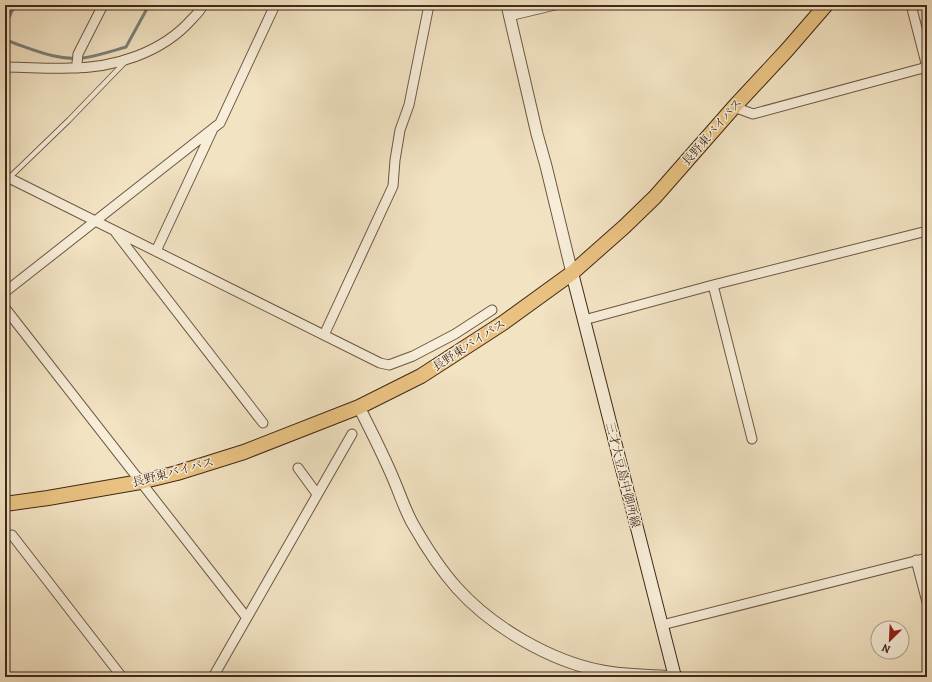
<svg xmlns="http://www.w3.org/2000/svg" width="932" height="682" viewBox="0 0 932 682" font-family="Alegreya,'Noto Serif JP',serif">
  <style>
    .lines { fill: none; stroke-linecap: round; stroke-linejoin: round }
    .stream { stroke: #79817a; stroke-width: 3 }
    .service-casing { stroke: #6d5743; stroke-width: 6 }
    .minor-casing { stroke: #6d5743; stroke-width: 11 }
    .tertiary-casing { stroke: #6d5743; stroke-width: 13 }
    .secondary-casing { stroke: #412818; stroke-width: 14 }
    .trunk-casing { stroke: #412818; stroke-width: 16 }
    .service { stroke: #f7edd8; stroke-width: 4.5 }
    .minor { stroke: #f7edd8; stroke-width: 9 }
    .tertiary { stroke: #f7edd8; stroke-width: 11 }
    .secondary { stroke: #f7edd8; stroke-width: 12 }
    .trunk { stroke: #e9c282; stroke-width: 14 }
    .labels { text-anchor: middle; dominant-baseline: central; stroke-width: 3; stroke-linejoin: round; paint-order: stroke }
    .street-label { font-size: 12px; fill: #412818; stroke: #f7edd8 }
  </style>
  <rect width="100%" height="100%" fill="#f2e3c3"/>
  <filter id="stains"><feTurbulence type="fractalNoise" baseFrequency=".005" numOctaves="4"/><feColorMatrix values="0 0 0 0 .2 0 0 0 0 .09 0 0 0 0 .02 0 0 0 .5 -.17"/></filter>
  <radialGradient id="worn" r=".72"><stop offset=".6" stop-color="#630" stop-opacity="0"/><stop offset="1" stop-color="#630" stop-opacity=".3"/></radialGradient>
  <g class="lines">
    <path class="stream" d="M5,25L15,5
      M5,40C30,48 56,61 83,58C97,56 112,51 126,47L149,5"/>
    <defs>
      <path id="service" d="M9,178L69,120L125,62"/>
      <path id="minor" d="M911,5L927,67
        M5,9L7,5
        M509,16L555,5
        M5,67C27,67 48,69 70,68C114,68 162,53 192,19C196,15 201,10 203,5
        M78,68L77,63L78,54L103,5
        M734,107L753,114L927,67
        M5,176L380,363L389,365L413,356L455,334L492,310
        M116,233L263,423
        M156,251L212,131
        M713,285L752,439
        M5,292L220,123L275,5
        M5,308L247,618
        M584,320L713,285L927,231
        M324,335L393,186L395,160L400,130L409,105L429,5
        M298,468L317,494
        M12,535L122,677
        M916,560L927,602
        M662,625L927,558
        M213,677L352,434
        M925,677L927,674"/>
      <path id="tertiary" d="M507,5L537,134L546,166L572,273
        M359,407C371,431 383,454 393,478C400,494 405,511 414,526C426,547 440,569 457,588C492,627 550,661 602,671C627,676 653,675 678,677"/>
      <path id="secondary" d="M572,273L675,677"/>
      <path id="trunk" d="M5,504L48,498L140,482L177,473L244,452L359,407L421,376L503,323L572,273L624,227L655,197L734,107L787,50L826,5"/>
    </defs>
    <use href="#service" class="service-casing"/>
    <use href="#minor" class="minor-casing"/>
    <use href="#tertiary" class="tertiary-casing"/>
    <use href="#secondary" class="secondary-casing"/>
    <use href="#trunk" class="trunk-casing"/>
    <use href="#service" class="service"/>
    <use href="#minor" class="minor"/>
    <use href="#tertiary" class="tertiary"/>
    <use href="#secondary" class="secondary"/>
    <use href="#trunk" class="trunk"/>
  </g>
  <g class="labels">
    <g class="street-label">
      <text transform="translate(712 132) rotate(-49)">長野東バイパス</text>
      <text transform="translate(469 345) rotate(-33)">長野東バイパス</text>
      <text transform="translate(173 472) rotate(-15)">長野東バイパス</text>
      <text transform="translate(623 475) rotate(76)">三才大豆島中御所線</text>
    </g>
  </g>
  <rect width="932" height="682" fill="none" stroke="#f2e3c3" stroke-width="20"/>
  <rect x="6" y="6" width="920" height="670" fill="none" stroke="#412818" stroke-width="2"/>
  <rect x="10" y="10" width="912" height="662" fill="none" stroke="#412818"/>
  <g transform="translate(890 640) rotate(204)"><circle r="19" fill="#f7edd8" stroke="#ae9e8b"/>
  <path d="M0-3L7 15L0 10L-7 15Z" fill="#8f2418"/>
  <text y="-6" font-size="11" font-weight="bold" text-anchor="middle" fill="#412818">N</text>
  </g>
  <rect width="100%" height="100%" filter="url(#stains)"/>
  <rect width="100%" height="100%" fill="url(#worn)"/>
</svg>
